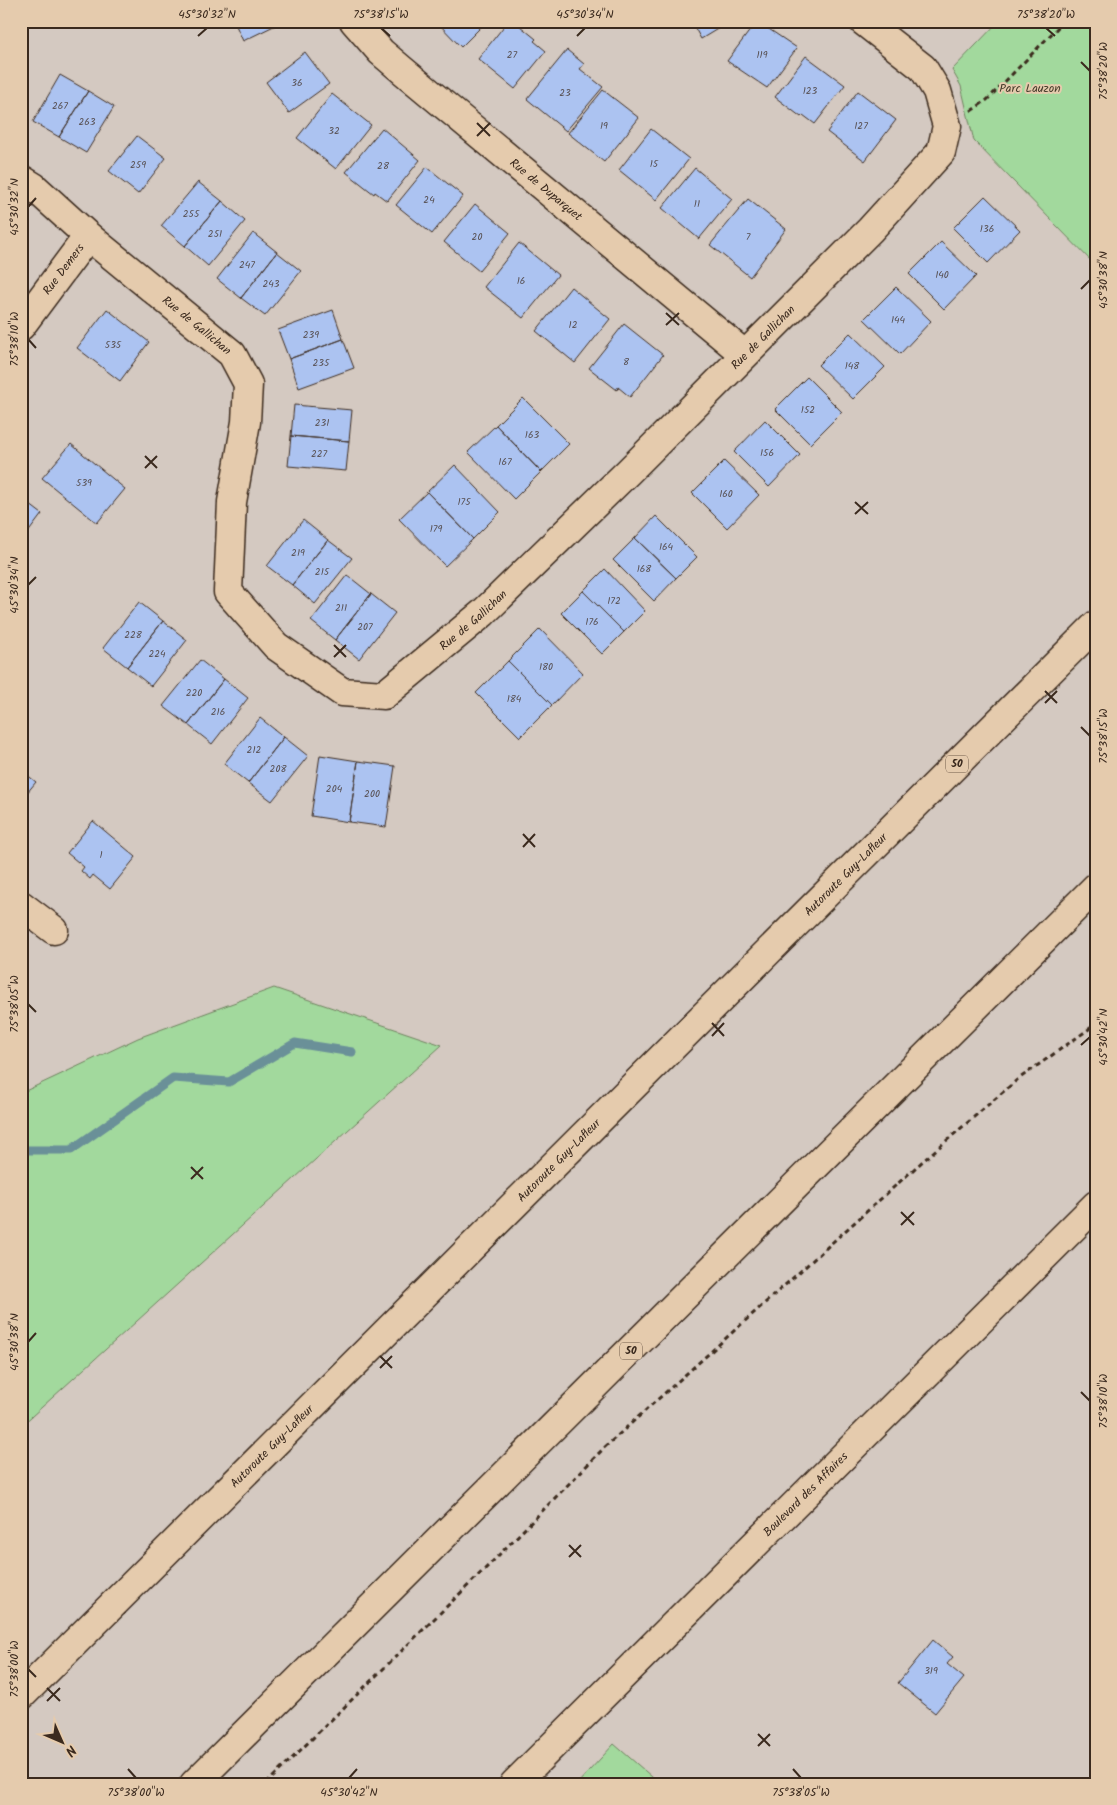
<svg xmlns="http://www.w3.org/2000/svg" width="1117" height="1805" viewBox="0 0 1117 1805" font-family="Kalam,sans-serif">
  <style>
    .green { fill: #a2d99d; stroke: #6e825e }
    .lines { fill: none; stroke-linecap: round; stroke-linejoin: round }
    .stream { stroke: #6a9098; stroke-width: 9 }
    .building { fill: #acc3f1; stroke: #3b2a1e }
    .street-casing { stroke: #3b2a1e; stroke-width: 31 }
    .highway-casing { stroke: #3b2a1e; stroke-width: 31 }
    .path { stroke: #3b2a1e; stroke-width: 3; stroke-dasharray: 5 4; stroke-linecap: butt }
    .street { stroke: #e5cbad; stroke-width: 28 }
    .highway { stroke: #e5cbad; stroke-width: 28 }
    .ticks { fill: none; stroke: #3b2a1e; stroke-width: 2 }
    .labels { text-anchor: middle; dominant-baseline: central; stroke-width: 4; stroke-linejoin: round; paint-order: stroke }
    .number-label { font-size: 10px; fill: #575053 }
    .shield { fill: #e5cbad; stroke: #6e5a49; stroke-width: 1 }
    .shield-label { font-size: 11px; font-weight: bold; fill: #3b2a1e }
    .park-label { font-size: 12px; fill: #453c2b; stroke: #e5cbad }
    .street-label { font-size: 12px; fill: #3b2a1e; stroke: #e5cbad }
    .neatline { fill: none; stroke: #3b2a1e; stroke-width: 2 }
    .ticks-label { font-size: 12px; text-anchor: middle; fill: #3b2a1e }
  </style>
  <rect width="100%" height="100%" fill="#d4c9c1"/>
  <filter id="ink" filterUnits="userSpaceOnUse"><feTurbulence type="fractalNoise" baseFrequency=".02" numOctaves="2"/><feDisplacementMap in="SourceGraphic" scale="10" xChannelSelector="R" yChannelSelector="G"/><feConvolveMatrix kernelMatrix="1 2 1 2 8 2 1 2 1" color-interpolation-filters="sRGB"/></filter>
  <g filter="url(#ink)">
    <path class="green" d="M999,21H1096V266L974,141L961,86L952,70Z
      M274,988L442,1045L21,1426V1093L138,1038Z
      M614,1744L660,1784H577Z"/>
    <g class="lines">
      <path class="stream" d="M21,1150H71L173,1078L229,1082L295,1043L352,1052"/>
    </g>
    <path class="building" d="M234,21H284L243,41Z
      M436,21H487L461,47Z
      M508,21H514L536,39L534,41L546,51L515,89L478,59Z
      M691,21H736L730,25L729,22L701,39Z
      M757,21L797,48L767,88L727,61Z
      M567,50L584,64L580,69L603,87L566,131L527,99Z
      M305,52L329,84L289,113L266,82Z
      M806,56L845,85L815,124L803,115L801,117L775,97Z
      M60,75L88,91L59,137L33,122Z
      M603,90L639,118L604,162L568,133Z
      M88,91L114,107L86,153L59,137Z
      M858,91L896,120L865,161L827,132Z
      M332,94L371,125L336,169L297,138Z
      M382,128L420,160L387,201L375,192L374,194L346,172Z
      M651,129L689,159L656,200L619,170Z
      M137,136L166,158L138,194L109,171Z
      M427,167L463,196L432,234L396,205Z
      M695,168L732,199L699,239L662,208Z
      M198,182L222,201L185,246L161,226Z
      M985,196L1020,230L988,263L953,228Z
      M748,199L786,229L750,277L710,245Z
      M222,201L245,221L208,266L185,246Z
      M475,204L510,233L479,271L444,242Z
      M253,233L277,252L241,298L217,279Z
      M941,242L976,276L944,309L909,274Z
      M519,243L558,275L523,318L484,287Z
      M277,252L301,271L265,316L241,298Z
      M571,287L610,319L575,363L536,331Z
      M896,287L931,321L900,354L864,319Z
      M107,309L149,342L120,381L77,348Z
      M333,310L343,339L289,359L278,330Z
      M624,324L663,355L630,397L618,387L617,390L589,368Z
      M850,333L885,367L853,399L818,365Z
      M343,339L354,368L299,388L289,359Z
      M807,377L842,412L810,444L775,409Z
      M523,398L569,444L541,472L496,425Z
      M294,405L352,410L349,441L291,436Z
      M765,420L800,455L769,487L734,452Z
      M496,425L541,472L514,499L468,452Z
      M291,436L349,441L346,471L288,466Z
      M71,444L125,489L97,523L42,478Z
      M724,461L759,495L727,528L692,493Z
      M455,465L500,512L473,539L427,492Z
      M427,492L473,539L445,566L399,519Z
      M21,498L42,514L21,542Z
      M656,516L697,557L676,578L635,538Z
      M303,520L328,540L292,585L267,566Z
      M635,538L676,578L654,601L613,560Z
      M328,540L352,558L315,604L292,585Z
      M605,569L645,611L624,632L583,591Z
      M347,575L371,594L335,640L311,621Z
      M583,591L624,632L602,654L561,613Z
      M371,594L395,613L359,659L335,640Z
      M139,602L163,621L127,667L103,648Z
      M163,621L187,640L151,686L127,667Z
      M540,629L583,673L552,705L508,661Z
      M200,660L224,679L188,725L163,706Z
      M508,661L552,705L520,737L476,693Z
      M224,679L248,698L212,744L188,725Z
      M260,718L284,737L248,783L224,764Z
      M284,737L308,756L272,801L248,783Z
      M320,755L358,761L349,822L311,816Z
      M358,761L395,766L386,827L349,822Z
      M21,770L36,782L21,800Z
      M93,821L136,857L110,889L93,875L90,879L81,871L84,867L67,853Z
      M933,1640L953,1657L947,1664L964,1678L935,1713L898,1683Z"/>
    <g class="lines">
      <defs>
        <g id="street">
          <path id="s1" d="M354,21L381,52L401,69L744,354"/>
          <path id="s2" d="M21,179L34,187L88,236L232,354L248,384L246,422L232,502L228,592L276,646L342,692L384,695L483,613L628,472L870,230L941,152L947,126L937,91L923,68L863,21"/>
          <path id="s3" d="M21,326L88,236"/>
          <path d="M21,905L54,930"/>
          <path id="s4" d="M514,1784L1096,1205"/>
        </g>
        <g id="highway">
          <path id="s5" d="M21,1696L1096,625"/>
          <path d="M194,1784L1096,887"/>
        </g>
      </defs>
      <use href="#street" class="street-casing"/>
      <use href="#highway" class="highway-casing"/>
      <path class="path" d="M971,111L987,100L1064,21
        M266,1784L489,1565L606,1446L924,1160L1017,1080L1096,1024"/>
      <use href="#street" class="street"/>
      <use href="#highway" class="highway"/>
    </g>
  </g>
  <path class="ticks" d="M381,28L390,36M1046,28L1055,36M198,36L207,28M577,36L585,28M1081,62L1090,71M477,123L490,136M477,136L490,123M28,207L36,198M1081,289L1090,280M666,313L679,325M666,325L679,313M28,339L36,348M145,456L157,468M145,468L157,456M855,502L868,514M855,514L868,502M28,585L36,577M334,645L346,657M334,657L346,645M1045,691L1057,703M1045,703L1057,691M1081,727L1090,736M523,834L535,847M523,847L535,834M28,1004L36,1012M712,1023L724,1036M712,1036L724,1023M1081,1045L1090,1037M191,1167L203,1179M191,1179L203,1167M901,1212L914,1225M901,1225L914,1212M28,1342L36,1333M380,1356L392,1368M380,1368L392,1356M1081,1392L1090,1401M569,1545L581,1557M569,1557L581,1545M28,1669L36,1677M47,1688L60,1701M47,1701L60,1688M758,1734L770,1746M758,1746L770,1734M128,1769L136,1778M793,1769L801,1778M349,1778L357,1769"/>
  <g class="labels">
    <g class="number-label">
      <text x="512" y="55">27</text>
      <text x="762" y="55">119</text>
      <text x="297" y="83">36</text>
      <text x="810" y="91">123</text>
      <text x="565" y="93">23</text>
      <text x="60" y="106">267</text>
      <text x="87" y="122">263</text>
      <text x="604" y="126">19</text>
      <text x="861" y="126">127</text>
      <text x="334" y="131">32</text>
      <text x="654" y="164">15</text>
      <text x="138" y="165">259</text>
      <text x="383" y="166">28</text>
      <text x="429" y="200">24</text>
      <text x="697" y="204">11</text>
      <text x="191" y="214">255</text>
      <text x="987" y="229">136</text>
      <text x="215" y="234">251</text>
      <text x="477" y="237">20</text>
      <text x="748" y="237">7</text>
      <text x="247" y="265">247</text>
      <text x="942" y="275">140</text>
      <text x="521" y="281">16</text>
      <text x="271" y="284">243</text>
      <text x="898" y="320">144</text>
      <text x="573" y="325">12</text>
      <text x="311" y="335">239</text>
      <text x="113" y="345">535</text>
      <text x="626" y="362">8</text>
      <text x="321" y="363">235</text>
      <text x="852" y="366">148</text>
      <text x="808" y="410">152</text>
      <text x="322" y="423">231</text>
      <text x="532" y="435">163</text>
      <text x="767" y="453">156</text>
      <text x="319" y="454">227</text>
      <text x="505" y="462">167</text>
      <text x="84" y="483">539</text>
      <text x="726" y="494">160</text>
      <text x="464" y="502">175</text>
      <text x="436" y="529">179</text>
      <text x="666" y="547">164</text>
      <text x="298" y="553">219</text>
      <text x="644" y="569">168</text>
      <text x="322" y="572">215</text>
      <text x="614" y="601">172</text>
      <text x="341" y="608">211</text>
      <text x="592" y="622">176</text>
      <text x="365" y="627">207</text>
      <text x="133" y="635">228</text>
      <text x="157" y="654">224</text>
      <text x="546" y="667">180</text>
      <text x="194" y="693">220</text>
      <text x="514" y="699">184</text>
      <text x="218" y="712">216</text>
      <text x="254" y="750">212</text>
      <text x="278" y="769">208</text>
      <text x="334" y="789">204</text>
      <text x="372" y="794">200</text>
      <text x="101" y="855">1</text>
      <text x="931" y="1671">319</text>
    </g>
    <g class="shield">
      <rect x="946" y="755.5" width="22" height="17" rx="4"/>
      <rect x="620" y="1342.5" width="22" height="17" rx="4"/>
    </g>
    <g class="shield-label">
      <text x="957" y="764">50</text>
      <text x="631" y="1351">50</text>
    </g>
    <g class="park-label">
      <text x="1030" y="88">Parc Lauzon</text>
    </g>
    <g class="street-label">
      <text stroke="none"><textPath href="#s1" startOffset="256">Rue de Duparquet</textPath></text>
      <text stroke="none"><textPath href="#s3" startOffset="71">Rue Demers</textPath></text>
      <text stroke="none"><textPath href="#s2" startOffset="229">Rue de Gallichan</textPath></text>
      <text stroke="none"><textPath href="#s2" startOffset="1234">Rue de Gallichan</textPath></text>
      <text stroke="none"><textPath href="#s2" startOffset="829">Rue de Gallichan</textPath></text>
      <text stroke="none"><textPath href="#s5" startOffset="1164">Autoroute Guy-Lafleur</textPath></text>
      <text stroke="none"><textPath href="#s5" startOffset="759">Autoroute Guy-Lafleur</textPath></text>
      <text stroke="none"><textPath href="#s5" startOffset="354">Autoroute Guy-Lafleur</textPath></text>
      <text stroke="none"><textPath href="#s4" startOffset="411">Boulevard des Affaires</textPath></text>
    </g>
  </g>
  <rect width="1117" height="1805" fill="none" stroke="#e5cbad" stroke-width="55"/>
  <g transform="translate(62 1742) rotate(135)" stroke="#e5cbad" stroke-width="4" paint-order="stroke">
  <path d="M0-4L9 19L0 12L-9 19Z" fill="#3b2a1e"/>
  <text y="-8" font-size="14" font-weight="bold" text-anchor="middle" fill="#3b2a1e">N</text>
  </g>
  <rect x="28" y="28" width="1062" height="1750" class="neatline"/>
  <g class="ticks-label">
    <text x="207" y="18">45°30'32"N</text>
    <text x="381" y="18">75°38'15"W</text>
    <text x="585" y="18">45°30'34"N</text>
    <text x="1046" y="18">75°38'20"W</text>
    <text transform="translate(1103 71) rotate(-90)" y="4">75°38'20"W</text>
    <text transform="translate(14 207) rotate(-90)" y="4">45°30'32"N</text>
    <text transform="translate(1103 280) rotate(-90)" y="4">45°30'38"N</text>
    <text transform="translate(14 339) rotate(-90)" y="4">75°38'10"W</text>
    <text transform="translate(14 585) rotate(-90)" y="4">45°30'34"N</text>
    <text transform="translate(1103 736) rotate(-90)" y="4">75°38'15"W</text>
    <text transform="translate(14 1004) rotate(-90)" y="4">75°38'05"W</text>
    <text transform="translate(1103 1037) rotate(-90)" y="4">45°30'42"N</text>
    <text transform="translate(14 1342) rotate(-90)" y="4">45°30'38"N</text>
    <text transform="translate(1103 1401) rotate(-90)" y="4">75°38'10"W</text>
    <text transform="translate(14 1669) rotate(-90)" y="4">75°38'00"W</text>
    <text x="136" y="1796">75°38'00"W</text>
    <text x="349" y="1796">45°30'42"N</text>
    <text x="801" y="1796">75°38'05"W</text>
  </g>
</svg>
